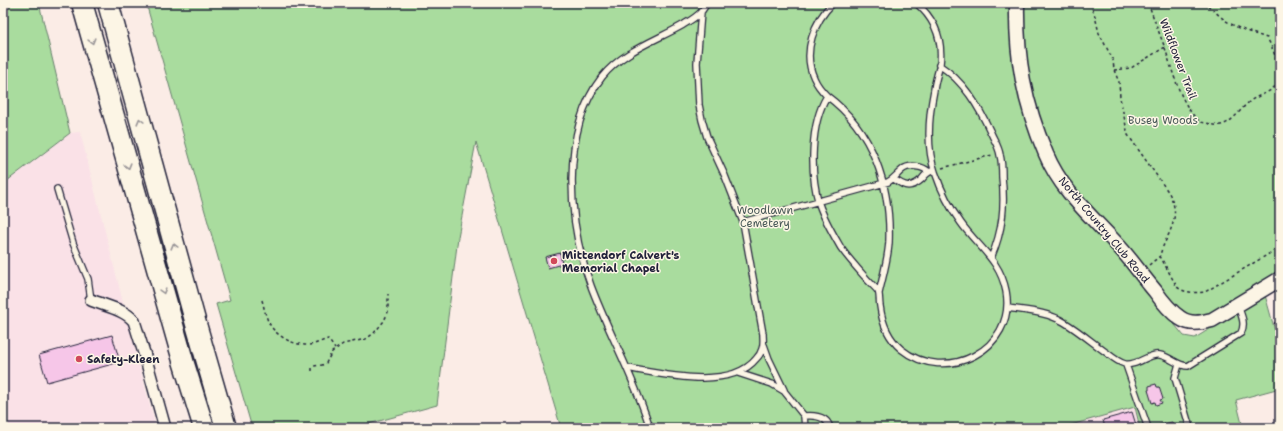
<svg xmlns="http://www.w3.org/2000/svg" width="1283" height="431" viewBox="0 0 1283 431" font-family="'Shantell Sans',sans-serif">
  <style>
    .built { fill: #fae1e7 }
    .green { fill: #a9dc9e; stroke: #667f6c }
    .building { fill: #f6c6e8; stroke: #22223b }
    .lines { fill: none; stroke-linecap: round; stroke-linejoin: round }
    .service-casing { stroke: #22223b; stroke-width: 8 }
    .minor-casing { stroke: #22223b; stroke-width: 14 }
    .tertiary-casing { stroke: #22223b; stroke-width: 17 }
    .motorway-casing { stroke: #22223b; stroke-width: 23 }
    .path { stroke: #22223b; stroke-width: 1.5; stroke-dasharray: 3 3; stroke-linecap: butt }
    .service { stroke: #fcf5e5; stroke-width: 5.5 }
    .minor { stroke: #fcf5e5; stroke-width: 11 }
    .tertiary { stroke: #fcf5e5; stroke-width: 14 }
    .motorway { stroke: #fcf5e5; stroke-width: 20 }
    .oneway { stroke: #9a9698 }
    .poi-dot { fill: #d1495b; stroke: #fcf5e5; stroke-width: 1.5 }
    .labels { text-anchor: middle; dominant-baseline: central; stroke-width: 3; stroke-linejoin: round; paint-order: stroke }
    .street-label { font-size: 11px; fill: #22223b; stroke: #fcf5e5 }
    .park-label { font-size: 11px; fill: #4a5a59; stroke: #fcf5e5 }
    .poi-label { font-size: 11px; font-weight: bold; fill: #22223b; stroke: #fcf5e5; text-anchor: start }
  </style>
  <rect width="100%" height="100%" fill="#fbece6"/>
  <filter id="ink" filterUnits="userSpaceOnUse"><feTurbulence type="fractalNoise" baseFrequency=".025" numOctaves="2"/><feDisplacementMap in="SourceGraphic" scale="8" xChannelSelector="R" yChannelSelector="G"/><feConvolveMatrix kernelMatrix="1 2 1 2 8 2 1 2 1" color-interpolation-filters="sRGB"/></filter>
  <g filter="url(#ink)">
    <path class="built" d="M80,132L132,338L156,428H3V184L70,133Z
      M1135,406L1140,428H1057Z"/>
    <path class="green" d="M3,3H39L70,133L3,184Z
      M146,3H1012L1035,140L1110,246L1184,336L1195,338L1265,295L1280,349V388L1236,400L1243,428H1140L1135,407L1060,428H561L476,142L458,237L437,405L354,428H252L216,304L230,300Z
      M1017,3H1280V279L1192,323L1065,187L1027,102Z"/>
    <path class="building" d="M560,253L562,264L548,268L545,257Z
      M1280,321V336L1274,323Z
      M112,335L120,362L47,382L39,355Z
      M1156,384L1157,387H1159L1163,399L1160,400L1162,403L1156,405L1155,402L1152,403L1148,390H1149V386Z
      M1132,412L1137,428H1105L1103,420Z
      M1172,422L1174,428H1157L1156,426Z"/>
    <g class="lines">
      <defs>
        <path id="service" d="M833,3C814,21 802,52 814,78C817,85 822,91 827,96C810,124 810,173 819,204C824,219 833,234 841,248C848,258 857,268 865,277C869,282 874,286 878,291C880,295 879,301 880,306C882,322 888,338 901,349C945,385 1017,350 1006,291C1000,260 978,247 961,223C950,208 941,190 935,172C926,147 929,115 934,90C935,81 938,73 940,64C943,39 935,19 916,3
          M939,65C964,81 979,107 991,133C994,140 999,147 1000,155C1002,162 1002,170 1002,177C1005,206 1003,230 991,258
          M827,96C873,130 891,186 889,242C888,259 883,276 879,293
          M894,179C905,187 911,189 922,179C925,175 928,172 932,171
          M57,189L73,243L88,279L91,300
          M743,222L888,182C895,178 896,175 902,170C909,164 923,166 929,172
          M1008,308C1027,311 1047,312 1064,322C1079,331 1093,343 1107,353C1112,357 1118,362 1125,364C1136,367 1149,353 1160,355C1171,357 1177,366 1188,366L1241,333C1246,323 1241,315 1238,306
          M764,345L769,359L784,390
          M1179,364L1175,378L1190,428
          M1126,365L1148,428
          M627,368C662,374 730,391 756,359C759,356 761,353 762,349C764,344 763,339 763,334L743,222L725,176L707,137L702,120L699,105L697,63L701,12
          M738,373L772,384L784,391L804,416
          M650,428C635,379 609,334 591,286C568,225 560,131 602,77C623,51 655,41 683,25C689,21 695,18 700,13C703,10 705,6 707,3
          M805,428L804,416C815,415 827,416 830,428"/>
        <path id="minor" d="M91,300C105,306 124,309 134,321L145,356L165,428"/>
        <path id="tertiary" d="M1017,3C1016,58 1024,103 1046,154C1062,193 1096,220 1123,251C1134,264 1144,278 1155,291C1162,301 1170,311 1180,318C1190,325 1200,323 1212,320L1280,279"/>
        <path id="motorway" d="M82,3L184,364L204,428
          M108,3L196,324L226,428"/>
      </defs>
      <use href="#service" class="service-casing"/>
      <use href="#minor" class="minor-casing"/>
      <use href="#tertiary" class="tertiary-casing"/>
      <use href="#motorway" class="motorway-casing"/>
      <path class="path" d="M1090,3L1095,16L1099,33L1113,60L1114,70L1119,82L1120,98L1128,135L1169,193C1178,211 1175,221 1167,238C1164,244 1161,250 1160,256L1177,287C1184,293 1195,293 1205,292L1272,252L1280,244
        M1152,3L1150,8C1155,22 1160,35 1165,48C1172,69 1182,110 1201,122C1204,123 1207,123 1210,124C1232,131 1239,106 1255,98C1262,94 1271,92 1276,85C1283,73 1274,50 1267,38C1252,33 1234,28 1221,17C1215,12 1211,7 1204,3
        M1114,70L1131,68L1165,47
        M942,168L992,155
        M561,259L575,255
        M1149,265L1160,256
        M262,300C264,307 265,314 268,321C274,335 292,345 307,345C314,345 322,341 328,339L335,349
        M312,371V368L314,366L322,365L326,363L332,352L343,344L366,339L374,333L384,321L388,312V294"/>
      <use href="#service" class="service"/>
      <use href="#minor" class="minor"/>
      <use href="#tertiary" class="tertiary"/>
      <use href="#motorway" class="motorway"/>
    </g>
    <defs><path id="oneway-chevron" d="M-2-3.5L2.5 0L-2 3.5" fill="none" stroke-width="1.6" stroke-linecap="round" stroke-linejoin="round"/></defs>
    <g class="oneway">
      <use href="#oneway-chevron" transform="translate(92 41) rotate(74)"/>
      <use href="#oneway-chevron" transform="translate(140 121) rotate(-105)"/>
      <use href="#oneway-chevron" transform="translate(128 166) rotate(74)"/>
      <use href="#oneway-chevron" transform="translate(174 246) rotate(-105)"/>
      <use href="#oneway-chevron" transform="translate(163 291) rotate(74)"/>
    </g>
  </g>
  <g class="poi-dot">
    <circle cx="554" cy="261" r="4"/>
    <circle cx="79" cy="359" r="4"/>
  </g>
  <g class="labels">
    <g class="street-label">
      <text transform="translate(1178 59) rotate(69)">Wildflower Trail</text>
      <text transform="translate(1104 230) rotate(50)">North Country Club Road</text>
    </g>
    <g class="park-label">
      <text x="1163" y="120">Busey Woods</text>
      <text x="765" y="210">Woodlawn<tspan x="765" dy="13">Cemetery</tspan></text>
    </g>
    <g class="poi-label">
      <text x="562" y="255">Mittendorf Calvert's<tspan x="562" dy="13">Memorial Chapel</tspan></text>
      <text x="87" y="359">Safety-Kleen</text>
    </g>
  </g>
  <rect width="1283" height="431" fill="none" stroke="#fcf5e5" stroke-width="16"/>
  <rect x="8" y="8" width="1267" height="415" fill="none" stroke="#22223b" stroke-width="1.5" filter="url(#ink)"/>
</svg>
